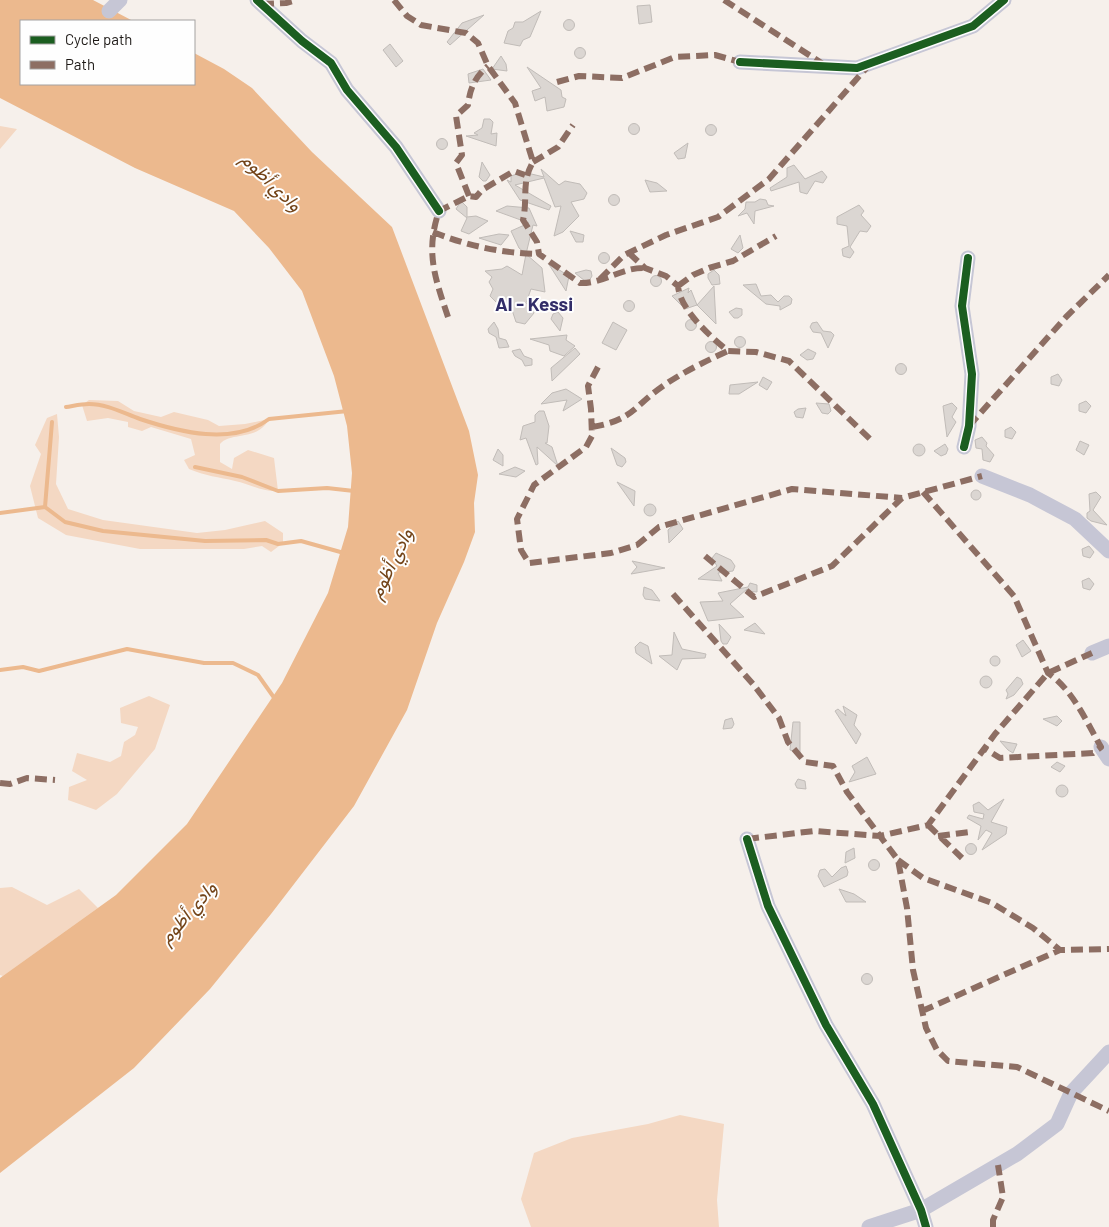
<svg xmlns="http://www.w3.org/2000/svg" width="1109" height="1227" viewBox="0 0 1109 1227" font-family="Barlow,Vazirmatn,sans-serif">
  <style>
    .green { fill: #f4d8c3 }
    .water { fill: #ecb98e }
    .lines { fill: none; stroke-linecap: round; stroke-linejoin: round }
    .stream { stroke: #ecb98e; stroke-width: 4 }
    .building { fill: #dbd6d2; stroke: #c1bcb8 }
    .minor { stroke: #c6c6d5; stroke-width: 15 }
    .quiet { stroke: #8d6e63; stroke-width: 6; stroke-dasharray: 12 6; stroke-linecap: butt }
    .cycleway-casing { stroke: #fefefe; stroke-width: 11 }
    .cycleway { stroke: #1b5e20; stroke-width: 8 }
    .labels { text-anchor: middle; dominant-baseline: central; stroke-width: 4; stroke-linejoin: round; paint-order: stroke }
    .water-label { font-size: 19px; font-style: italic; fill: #734419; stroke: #fefefe }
    .neighbourhood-label { font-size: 19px; font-weight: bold; fill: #322d68; stroke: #fefefe }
  </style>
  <rect width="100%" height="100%" fill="#f6f0eb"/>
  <path class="green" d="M0,126L17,129L0,149Z
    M89,400L118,401L134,411L161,417L174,412L208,420L219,426L245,424L269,419C257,442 231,431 220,444V462L232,469L234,458L248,450L274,458L278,491C262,492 250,484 235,481C219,477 205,476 189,469L184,460L195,455L191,439L151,427L142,431L128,427V422L108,418L87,421L82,405Z
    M57,414L59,437L56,484L68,509L103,520L197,533L225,530L265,521L283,533V543L271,552L262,546L244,549H140L66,535L38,518L30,486L41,454L35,445L47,418Z
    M149,696L170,705L155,749L117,794L96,810L68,800L69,787L87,780L72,771L77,753L110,762L121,756L124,742L135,735L138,727L121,723L120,708Z
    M12,887L47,905L79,889L98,908L3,976L0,975V888Z
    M680,1115L724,1124L717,1200L719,1227H531L521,1199L534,1153L572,1138L648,1124Z"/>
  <path class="water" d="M0,0H93L133,21H21V84H194V53L224,69L252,88L312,152L392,227L469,431L478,475L474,503L475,532L464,562L437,623L407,710L354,806L271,914L210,989L134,1068L0,1173V978L116,895L187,824L282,683L328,593L348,527L352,473L347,426L334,376L302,291L269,248L234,211L135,168L0,98Z"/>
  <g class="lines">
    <path class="stream" d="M66,407C73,406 81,404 89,404C107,404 123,413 140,419C179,432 233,446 269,419L348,411
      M195,467L242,477L278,491L327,488L354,491
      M45,507L52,422
      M0,513L45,507L65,522L103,531L205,541L266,540L278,544L301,541L344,553
      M0,670L23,667L39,671L127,649L204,663H233L258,675L275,699"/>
  </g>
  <path class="building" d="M650,5L652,22L639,24L637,6Z
    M541,11L530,37L523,40L520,46L504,43L508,31L513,28L515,22H523Z
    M484,15L450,45L447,42L462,23Z
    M563.5 25a5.5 5.5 0 1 1 11 0a5.5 5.5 0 1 1-11 0Z
    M390,44L403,61L396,67L383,50Z
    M574.5 53a5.5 5.5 0 1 1 11 0a5.5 5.5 0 1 1-11 0Z
    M501,56L506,64L507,71L492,69Z
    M527,67L561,90L562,97L566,99L564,107L547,111L545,97L535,101L532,91L541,88Z
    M483,69L491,80L469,83L468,74Z
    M484,119H490L493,122L491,134L497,133L496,146L466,136L478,135L474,133L482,128Z
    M628.5 129a5.5 5.5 0 1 1 11 0a5.5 5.5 0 1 1-11 0Z
    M705.5 130a5.5 5.5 0 1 1 11 0a5.5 5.5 0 1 1-11 0Z
    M436.5 144a5.5 5.5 0 1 1 11 0a5.5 5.5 0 1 1-11 0Z
    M688,143L685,158L678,159L674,153Z
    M482,162L490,175L486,181H483L479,177Z
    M794,165L805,179L822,171L827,177L823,183L815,181L807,194L800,192L799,182L771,191L770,188L787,177V168Z
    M541,169L559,185L565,181L580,184L587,193L584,199L571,202L579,216L563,232L554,236L561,206L555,207L544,178L515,185L551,206L549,210L520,200L507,180L511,182V176L523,172L544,177Z
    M645,180L657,183L667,191L650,192Z
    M608.5 200a5.5 5.5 0 1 1 11 0a5.5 5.5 0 1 1-11 0Z
    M760,199L766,200L768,205L774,206L755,211L754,224L747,213L738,216L745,209L746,202H755Z
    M461,201L467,207V217L476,216L488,221L469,234L461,231L467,218L456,209Z
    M859,205L864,211L861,215L871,226L867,232L860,231L850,247L854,252L850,258L843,256L842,249L849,246L847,226L837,224V217Z
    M507,206L529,208L537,226L533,225L526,254L542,268L545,292L531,289L526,303L532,308L534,313L525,324L516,322L512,310L506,312L490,296L493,289L489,282L492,277L485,271L502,269L507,266L522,275L526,254L519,248L511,231L529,223L496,211Z
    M570,231L584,235L583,242H576Z
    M499,234L509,235L501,245L479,238Z
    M740,235L743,248L738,253L731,249Z
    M598.5 258a5.5 5.5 0 1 1 11 0a5.5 5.5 0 1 1-11 0Z
    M548,263L569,276L566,291Z
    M586,270L591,271L592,276L589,281H585L575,273Z
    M714,270L719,275L720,284L712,285L708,278V274Z
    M650.5 281a5.5 5.5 0 1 1 11 0a5.5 5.5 0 1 1-11 0Z
    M756,284L761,296L771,295L778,302L784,296H789L792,299L791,304L780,310V306L766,304L743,285Z
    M714,286L716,324L697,305Z
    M689,288L688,293L691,290L697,305L685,309L672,296Z
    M623.5 306a5.5 5.5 0 1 1 11 0a5.5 5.5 0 1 1-11 0Z
    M736,308L742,309V315L738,318H734L729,312Z
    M558,312L563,318L560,331L551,319L553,314Z
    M685.5 325a5.5 5.5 0 1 1 11 0a5.5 5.5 0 1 1-11 0Z
    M494,322L498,329L499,338L506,340L509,347L499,348L496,337L489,333L488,329Z
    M613,322L627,330L616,350L602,343Z
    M817,322L823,331L831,332L834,335L828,348L821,333L813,332L810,327L812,323Z
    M567,335L566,340L575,346L564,356L550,351L549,345L530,339Z
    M734.5 342a5.5 5.5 0 1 1 11 0a5.5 5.5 0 1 1-11 0Z
    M705.5 347a5.5 5.5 0 1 1 11 0a5.5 5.5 0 1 1-11 0Z
    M575,348L580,354L552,381L551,368Z
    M520,349L524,356L532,359V365L525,366L522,360L515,356L512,351Z
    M808,349L816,353L813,359L807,360L800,355Z
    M895.5 369a5.5 5.5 0 1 1 11 0a5.5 5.5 0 1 1-11 0Z
    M1058,374L1062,380L1059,386L1051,384V377Z
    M763,377L772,382L767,390L759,385Z
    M758,382L739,394H729L730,385Z
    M566,389L582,399L563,411L567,400L541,404L552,393Z
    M1086,401L1091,406L1086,413L1079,411V404Z
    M816,403L829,404L831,411L828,414L822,413Z
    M952,403L957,408L952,417L956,422L947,437L943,406Z
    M806,408L803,418L796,417L794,412L798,409Z
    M539,411H544L549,426L547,443H545L552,447L558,466L537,447L538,464L536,465L526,438L520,440L523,426L535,422V415Z
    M1011,427L1016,432L1012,439L1005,437V430Z
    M982,437L987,443L986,446L994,455L990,462L983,460L982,449L976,448L975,440Z
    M1080,441L1089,445L1084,455L1076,450Z
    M913 450a6 6 0 1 1 12 0a6 6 0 1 1-12 0Z
    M945,444L948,449L946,454L941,456L934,451Z
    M611,448L625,458L626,462L622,467L617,465Z
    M498,449L503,455V466L493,460Z
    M515,467L525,471L516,477L499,474Z
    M617,482L635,491L634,506Z
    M971 495a5 5 0 1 1 10 0a5 5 0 1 1-10 0Z
    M1096,492L1101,497L1093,510L1107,525L1091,521L1087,518V513L1090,511L1089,494Z
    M644 510a6 6 0 1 1 12 0a6 6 0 1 1-12 0Z
    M678,521L683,529L669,543L668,530Z
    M1089,546L1094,552L1090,558L1083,556L1082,549Z
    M716,553L731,560L735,566L733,571L718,573L722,581L698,579L717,566L712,558Z
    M632,561L665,568L631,574L637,567Z
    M1089,578L1094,584L1090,590L1083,588L1082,581Z
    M750,583L757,585V592L746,591L747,589L730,604L744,617L708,621L700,602L723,601L718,593L748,587Z
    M644,587L652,590L660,601L645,599L643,595Z
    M755,623L765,634L744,630Z
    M719,624L731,637L727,644H723L721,641Z
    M674,632L682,649L706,654L705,658L682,659L677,670L659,656L672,655Z
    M1023,640L1031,651L1022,657L1016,645Z
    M640,642L648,646L652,664L636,653L635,647Z
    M990 661a5 5 0 1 1 10 0a5 5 0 1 1-10 0Z
    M980 682a6 6 0 1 1 12 0a6 6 0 1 1-12 0Z
    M1017,677L1021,679L1023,684L1014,695L1006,699L1008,694L1006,690Z
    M843,706L857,715L854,725L861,734L856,744L835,711L838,709L846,716Z
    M1057,716L1062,721L1057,726L1043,719Z
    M732,718L734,724L732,728L723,729L725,720Z
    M793,722H800V753L790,750Z
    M1000,741L1017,744L1013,753L1008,750Z
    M867,757L876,774L849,782L855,772L852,766Z
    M1057,762L1065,766L1060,772L1051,767Z
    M798,779L805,781L806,789L797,788L795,784Z
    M1056 791a6 6 0 1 1 12 0a6 6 0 1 1-12 0Z
    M1004,799L991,822L1007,827L1006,834L982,850L992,833L986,830L978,840L981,826L967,818L969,815L983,819L984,814L974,812L973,805L979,802L988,810Z
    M965.5 849a5.5 5.5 0 1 1 11 0a5.5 5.5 0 1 1-11 0Z
    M854,848L855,858L845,863L846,852Z
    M868.5 865a5.5 5.5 0 1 1 11 0a5.5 5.5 0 1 1-11 0Z
    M846,866L848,872L847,876L824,887L818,876L820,870L825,869L832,877L841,868Z
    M839,889L854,894L866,902H846Z
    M861.5 979a5.5 5.5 0 1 1 11 0a5.5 5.5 0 1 1-11 0Z"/>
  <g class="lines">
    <path class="minor" d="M257,0L302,41L331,63L347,90L396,147L439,211
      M109,11L120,0
      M740,62L857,68L973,26L1004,0
      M964,447L969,426L972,374L962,306L968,258
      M982,476L1030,495L1075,519L1109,551
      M1092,653L1109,646
      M1101,747L1109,759
      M747,839L768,906L826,1025L873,1104L921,1210L926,1227
      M869,1227L921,1210L1017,1154L1057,1124L1071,1093L1109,1052"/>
    <path class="quiet" d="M394,0L407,16L421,25L466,33L478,43L488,66L515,103L533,162C521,182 528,198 523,220L537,242L539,254L580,283C603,284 622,267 645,268
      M724,0L823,64
      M262,4L286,3L297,0
      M557,82L579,76L622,78L675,57L715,55L740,62
      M533,162L558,147L573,125
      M469,196L456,163L462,155L456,116L468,105C470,88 475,77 488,66
      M433,232C468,246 501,253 539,254
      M629,253L645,268L666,276L678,286C680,310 710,336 728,351L756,352L789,361L870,439
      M600,279L624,255L666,235L718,217L769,179L869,65
      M678,286L693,275L709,268L733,261L776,236
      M448,317C435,278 425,252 439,211L469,196L476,197L482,190L514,171L525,175
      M598,367L588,386L591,409L592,436L586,447L534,485L517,519L521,550L529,563L611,553L637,545L659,527L792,489L902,498
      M969,426L1066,317L1109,275
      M592,427C633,420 633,407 663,386C683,372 706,361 728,351
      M923,492L1014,596L1048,673C1073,690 1086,721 1101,747L1093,753L1000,758L984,748
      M705,556L754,597L832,566L902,498L982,476
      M673,594L753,684L779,718L788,742L805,762L833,766L847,792L898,860L907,908L913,970L926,1028L937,1050L948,1061L1017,1067L1109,1111
      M0,783L10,784L27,778L55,780
      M928,825L962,858
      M938,836L969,832
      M747,839L814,831L880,836L928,825L995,734L1048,673L1092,653
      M898,860L923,878L992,903L1033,928L1060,950L1109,949
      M922,1011L1060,950
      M993,1227V1220L1003,1197L998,1165"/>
    <defs>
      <path id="cycleway" d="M257,0L302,41L331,63L347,90L396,147L439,211
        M740,62L857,68L973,26L1004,0
        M964,447L969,426L972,374L962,306L968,258
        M747,839L768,906L826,1025L873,1104L921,1210L926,1227"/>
    </defs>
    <use href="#cycleway" class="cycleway-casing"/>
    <use href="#cycleway" class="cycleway"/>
  </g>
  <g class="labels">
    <g class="water-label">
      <text transform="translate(272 181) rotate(44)">وادي أظوم</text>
      <text transform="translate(390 563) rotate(-64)">وادي أظوم</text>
      <text transform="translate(187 912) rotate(-49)">وادي أظوم</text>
    </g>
    <g class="neighbourhood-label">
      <text x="534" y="303">Al - Kessi</text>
    </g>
  </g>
  <rect x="20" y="20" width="175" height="65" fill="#fefefe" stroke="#a4a2a1"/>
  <rect x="30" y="36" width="25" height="8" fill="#1b5e20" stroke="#a4a2a1"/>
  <text x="65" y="45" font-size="15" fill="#1d1916">Cycle path</text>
  <rect x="30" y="61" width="25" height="8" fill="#8d6e63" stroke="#a4a2a1"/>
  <text x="65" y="70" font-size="15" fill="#1d1916">Path</text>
</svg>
